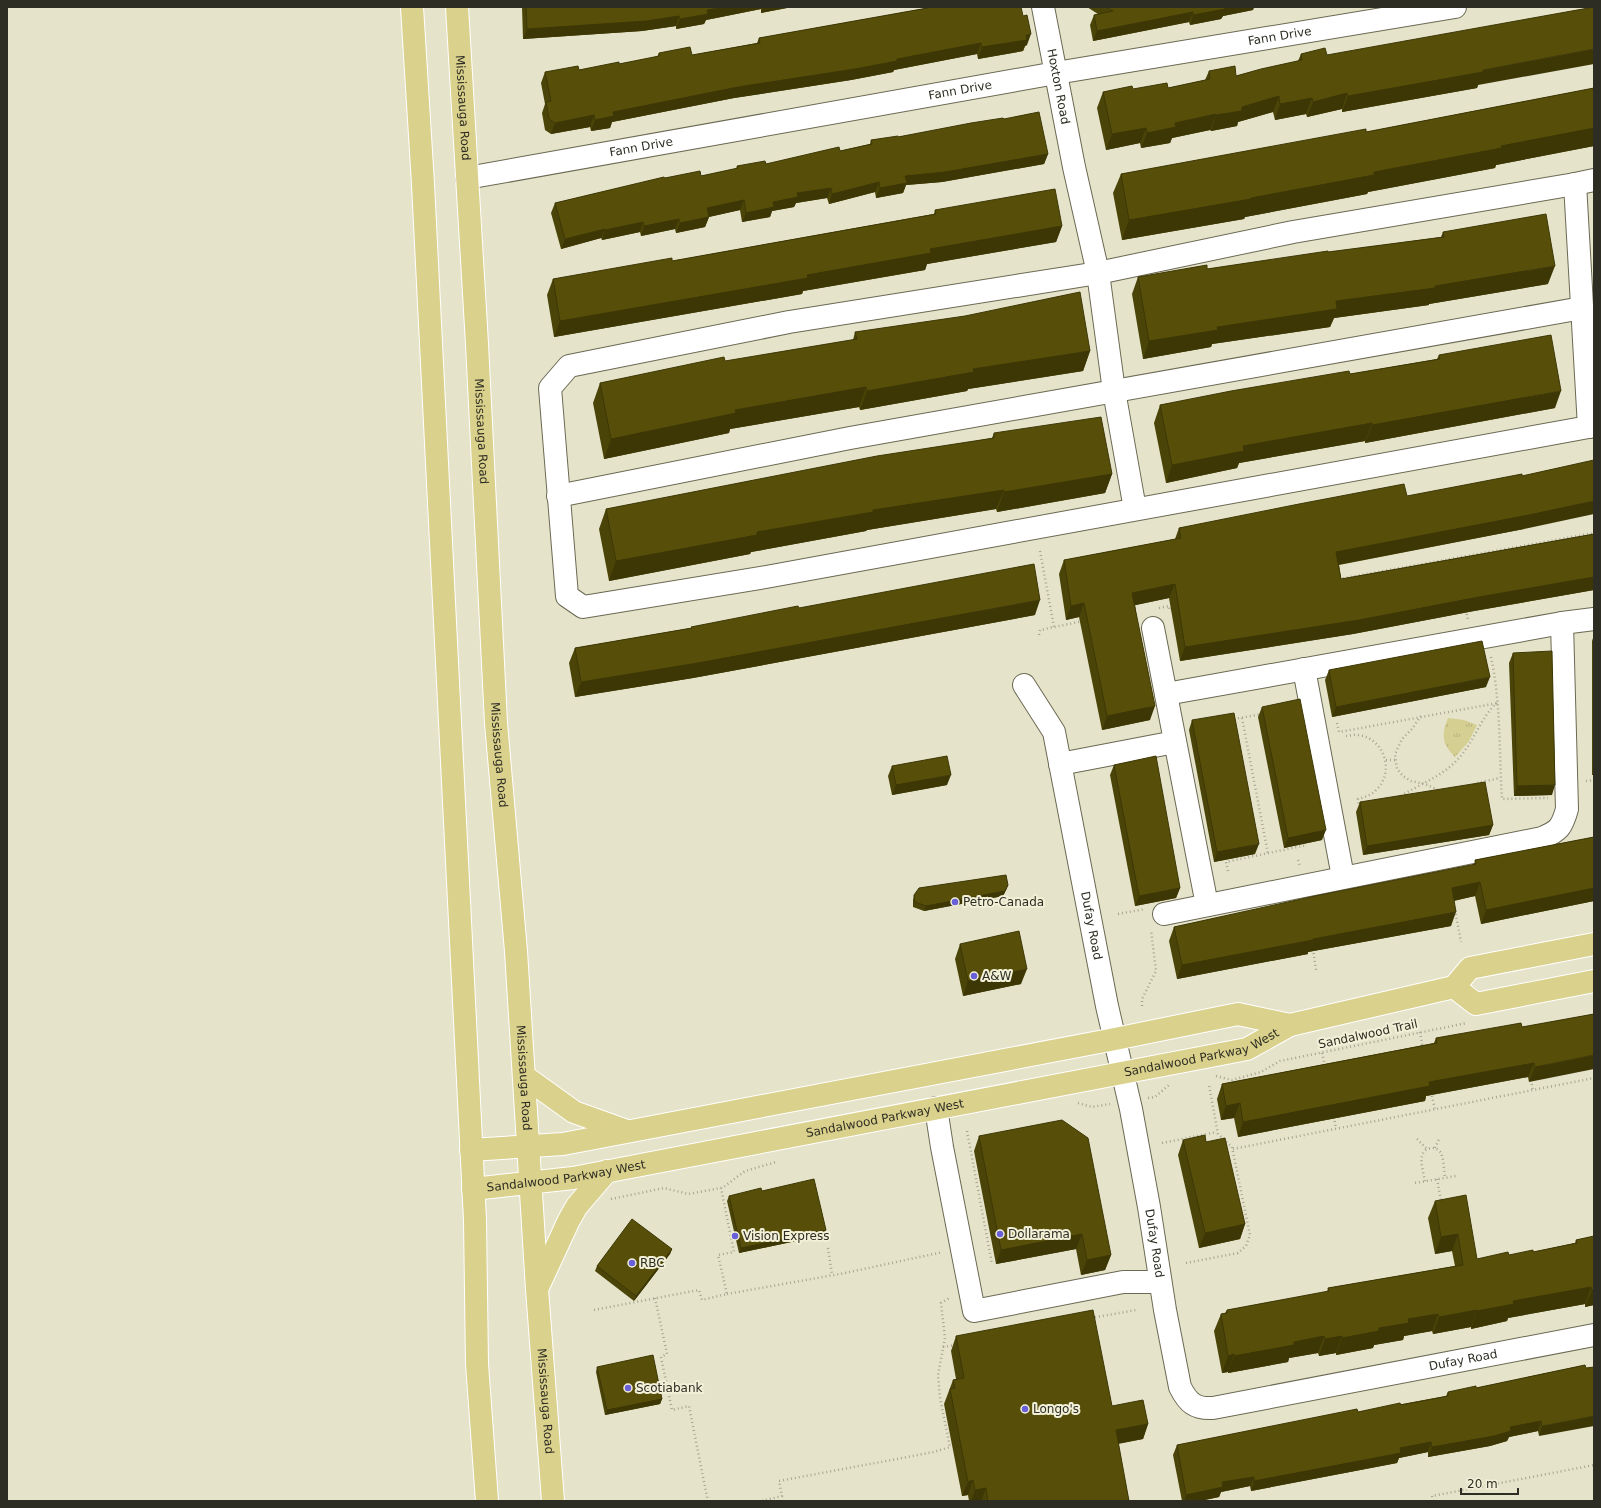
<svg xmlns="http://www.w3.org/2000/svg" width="1601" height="1508" viewBox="0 0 1601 1508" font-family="'DejaVu Sans',sans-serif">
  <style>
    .park { fill: url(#park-tufts) }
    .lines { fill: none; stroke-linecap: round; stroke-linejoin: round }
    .minor-casing { stroke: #6b6953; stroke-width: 24 }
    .major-casing { stroke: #fff; stroke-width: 24 }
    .path { stroke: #a7a591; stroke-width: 2.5; stroke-dasharray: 1 3; stroke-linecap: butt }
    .minor { stroke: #fff; stroke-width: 22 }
    .major { stroke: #dad18c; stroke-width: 22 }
    .wall { fill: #4b4408 }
    .shaded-wall { fill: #3d3706 }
    .building { fill: #574f09; stroke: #3d3706 }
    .poi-dot { fill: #685fd9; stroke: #f2f0d7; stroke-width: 1.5 }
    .labels { text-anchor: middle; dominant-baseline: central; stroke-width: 4; stroke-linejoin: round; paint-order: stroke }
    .street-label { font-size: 12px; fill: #2e2d23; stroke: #f2f0d7 }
    .poi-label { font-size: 12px; fill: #2e2d23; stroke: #f2f0d7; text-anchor: start }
  </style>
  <defs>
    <pattern id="park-tufts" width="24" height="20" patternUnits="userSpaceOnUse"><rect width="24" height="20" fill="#d6cf92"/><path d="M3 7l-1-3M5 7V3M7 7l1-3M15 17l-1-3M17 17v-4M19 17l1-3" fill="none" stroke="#b8b27e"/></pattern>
  </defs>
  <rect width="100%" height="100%" fill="#e5e3ca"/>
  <path class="park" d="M1448,718L1464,720L1477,725L1469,741L1455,757C1442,744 1441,735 1448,718Z"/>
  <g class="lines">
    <defs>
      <g id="minor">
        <path id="s1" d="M1043,7L1074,167L1098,273L1114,391L1135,509"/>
        <path id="s2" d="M467,178L1056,73L1455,7"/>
        <path d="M1594,180L1575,184L1293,232L1098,273L789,322L569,366L550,388L567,596L583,607L766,577L1594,426"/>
        <path d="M1575,184L1589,427"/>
        <path d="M558,496L850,438L1582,308"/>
        <path d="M1153,628L1207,905"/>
        <path d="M1304,669L1343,877"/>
        <path id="s3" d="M1024,685L1054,732L1107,1006L1131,1109L1149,1207L1165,1310L1180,1387C1188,1403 1195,1409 1213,1408L1594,1335"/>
        <path d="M1166,694L1562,623L1594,619"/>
        <path d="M1060,764L1175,742"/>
        <path d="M1164,914L1542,838C1559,831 1562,827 1567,809L1562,623"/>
        <path d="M936,1108L942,1147L974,1311L1123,1282H1160"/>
      </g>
      <g id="major">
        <path d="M412,7L423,184L475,1220L477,1364L487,1501"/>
        <path id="s4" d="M457,7L477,344L496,723L516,951L537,1289L553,1501"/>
        <path d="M1454,987L1476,1004L1594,981"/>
        <path d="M524,1076L574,1112L627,1131"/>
        <path d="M471,1150L563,1144L1115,1039L1238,1014L1290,1025"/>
        <path id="s5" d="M473,1189L573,1178L1247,1049L1290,1025L1454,987L1470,968L1594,944"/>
        <path d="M538,1287L569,1220L577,1206L607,1171"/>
      </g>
    </defs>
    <use href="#minor" class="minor-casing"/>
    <use href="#major" class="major-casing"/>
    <path class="path" d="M1040,551L1054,627
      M1339,579L1594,533
      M1159,608L1169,606V610L1174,609
      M1466,610L1468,620
      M1039,635L1040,630L1083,621
      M1491,657C1501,703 1499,752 1502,799L1548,798
      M1421,716L1412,729L1402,739L1395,754L1397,769L1403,776L1411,781L1425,784L1438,790
      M1242,718L1268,854
      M1234,719L1262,714
      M1337,723L1339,732L1498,703
      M1346,736C1350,736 1355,734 1358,735C1384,738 1395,771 1377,789C1372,795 1365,797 1358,799L1359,805H1360
      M1386,760H1395
      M1586,781L1594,780
      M1477,783L1500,778
      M1401,796C1420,784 1443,776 1458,759C1474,742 1481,717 1497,703
      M1298,860L1300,866
      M1228,871L1226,862L1307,845
      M1455,910L1461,942
      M1118,914L1145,909
      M1313,949L1316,970
      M1142,1006V999L1156,971L1151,930
      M1420,1032L1423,1048
      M1322,1053L1325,1066
      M1216,1076L1232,1080L1261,1072L1280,1061L1467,1023
      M1531,1080L1533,1091
      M1431,1092L1435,1110
      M1148,1098L1155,1097L1169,1085
      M1078,1103L1092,1107L1110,1104
      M1334,1117L1336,1129
      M967,1131L992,1264
      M1417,1139L1427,1149
      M1162,1143L1217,1132
      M1435,1148L1440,1137
      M1233,1149L1594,1078
      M1437,1179L1441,1201
      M1425,1181C1424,1174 1420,1163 1422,1156C1424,1147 1436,1145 1441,1153C1444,1160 1444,1171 1445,1178
      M1415,1183L1456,1176
      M611,1199L664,1188L688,1194L721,1188L725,1186L745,1171L776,1162
      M828,1248L832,1275
      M1186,1263L1238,1253L1246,1246L1250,1235L1232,1147L1218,1134L1209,1085
      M727,1294L845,1273L943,1252
      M655,1298L667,1354L661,1357L672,1410L689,1406L707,1497L706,1501
      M594,1310L699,1290L702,1300L727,1294L718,1255L734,1252L721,1188
      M1091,1318L1136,1310
      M943,1347L955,1345
      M762,1501L782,1496L779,1481L934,1452L950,1447L940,1398L938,1375L945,1338L941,1303L951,1297
      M1433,1501L1432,1496L1594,1465"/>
    <use href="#minor" class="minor"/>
    <use href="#major" class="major"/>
  </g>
  <path class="wall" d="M522,7H792L761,13V9L706,20L704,24L676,29V26L642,31L523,39Z
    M933,7L1027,45L1025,46L1023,51L978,59L977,54L894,70L893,72L851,80L734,98L612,122L610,128L591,131L590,127L551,134L545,130L542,113L545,104L541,83L545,72L579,70L619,64L657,57L659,53L692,55L757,43L759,38Z
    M1087,7H1254L1253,10L1223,16L1221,19L1190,25L1189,22L1093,41L1090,25L1094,15L1098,14Z
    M1301,54L1327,55L1478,85L1477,88L1342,112V109L1307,117L1306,114L1275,120L1273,112L1238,122L1237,126L1211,131L1210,130L1172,138L1170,143L1141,148L1140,143L1106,150L1097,108L1103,92L1133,89L1168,88L1205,80L1209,71L1236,76L1298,61Z
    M1594,88V146L1496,165L1495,168L1368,192L1367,194L1245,217L1244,219L1122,240L1113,193L1121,174L1366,132Z
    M1004,119L1048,154L1044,164L942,182L906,185L903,193L876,198L875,192L829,204L827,198L796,203L794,207L772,211L770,217L742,222L740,210L709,217L705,227L676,233L675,229L641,236L640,232L602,240L601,238L561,249L551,213L555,203L665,178L701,176L736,169L737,166L766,164L840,151L870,144L871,140L898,137Z
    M935,210L1062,226L1056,242L927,264L925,270L803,291L802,294L554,337L547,295L553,279L672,261L934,214Z
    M1443,232L1548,284L1429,304V305L1334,318L1330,327L1212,344L1211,347L1143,359L1132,294L1138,277L1207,269L1441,237Z
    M855,332L1090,351L1083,371L968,389L967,391L860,410L859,407L730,429L729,433L604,459L593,403L600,383L853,340Z
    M1439,355L1555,408L1365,443V441L1239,463L1237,468L1166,483L1154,423L1160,405L1350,374L1437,359Z
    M994,433L1112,474L1105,493L997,512L996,509L867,530L866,531L751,552L750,554L609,581L599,529L606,509L992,438Z
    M1407,496L1524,529L1339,565L1341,579L1594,534V590L1474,611L1353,634L1180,661L1169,598L1135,605L1150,720L1102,730L1079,617L1066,620L1059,574L1064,560L1175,539L1179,528Z
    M799,608L1035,615L693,678L575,697L569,663L575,648L691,628V627Z
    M1594,635V775H1592V641Z
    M1513,653L1552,795L1514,796L1509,663Z
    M1329,670L1486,687L1332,717L1325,680Z
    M1262,707L1322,840L1284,848L1258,717Z
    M1192,720L1255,854L1214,862L1189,730Z
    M1114,765L1180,888L1176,898L1135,906L1110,775Z
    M892,766L947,785L892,795L888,776Z
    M1360,802L1493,825L1489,835L1363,855L1356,812Z
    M1594,837V901L1481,924L1475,896L1454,901L1451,926L1308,952V954L1177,979L1169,941L1174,927L1474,865L1475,860Z
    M1008,885L1006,890L1003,896L924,911L913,907V900L914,895Z
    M960,944L1021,984L963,996L955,959Z
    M1594,1014L1529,1082L1528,1077L1426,1096L1425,1101L1238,1137L1234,1118L1221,1120L1217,1099L1222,1084L1434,1043L1436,1038L1522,1027Z
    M979,1136L1111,1255L1105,1270L1081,1275L1076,1249L996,1264L974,1151Z
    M1183,1140L1206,1142L1245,1224L1240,1239L1199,1248L1178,1155Z
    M762,1191L824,1235L739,1253L727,1201L729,1196Z
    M1435,1201L1477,1259L1533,1252L1575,1243L1576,1240L1590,1237L1594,1305L1585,1307V1304L1508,1318L1507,1321L1471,1329V1327L1433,1334L1432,1331L1404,1336L1403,1340L1374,1345L1373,1348L1336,1355V1353L1319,1356L1318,1353L1289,1358L1288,1362L1228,1373V1372L1222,1373L1214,1331L1221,1314L1225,1313L1227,1310L1327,1292L1328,1288L1455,1266L1452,1251L1435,1254L1428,1218Z
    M672,1249L670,1254L634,1301L595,1271L597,1266Z
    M956,1336L1112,1406L1148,1424L1143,1439L1118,1444L1129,1501H969L968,1495L962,1496L944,1404L953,1380L956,1379L951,1351Z
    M1585,1365L1539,1436L1538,1431L1509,1437L1507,1441L1490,1446L1428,1457V1452L1399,1458L1397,1463L1251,1491L1250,1486L1221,1492L1219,1497L1200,1501H1182L1173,1455L1177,1445L1446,1396L1448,1392L1476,1388Z
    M597,1367L662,1399L660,1404L605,1415L596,1372Z"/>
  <path class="shaded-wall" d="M724,7H762L761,9L706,20L704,24L676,29L680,19L707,10Z
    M763,7H792L761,13Z
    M1224,7H1254L1253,10L1223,16L1221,19L1190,25L1193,15Z
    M1193,12L1189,22L1093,41L1097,31Z
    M679,16L676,26L642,31L523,39L527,29Z
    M1031,34L1027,45L1025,46L1023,51L978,59L982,47Z
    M981,43L977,54L894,70L893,72L851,80L734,98L612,122L610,128L591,131L595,120L613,112L738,87Z
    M1594,49V64L1478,85L1477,88L1342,112L1348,96L1483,70Z
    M1347,93L1342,109L1307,117L1313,102Z
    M1279,96L1273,112L1238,122L1237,126L1211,131L1216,115Z
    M1312,98L1306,114L1275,120L1280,104Z
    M1216,114L1210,130L1172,138L1170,143L1141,148L1147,133L1175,123Z
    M594,115L590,127L551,134L555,123Z
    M1146,128L1140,143L1106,150L1112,134Z
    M1594,128V146L1496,165L1495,168L1368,192L1367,194L1245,217L1244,219L1122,240L1129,220L1251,198L1501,146Z
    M1048,154L1044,164L942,182L906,185L903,193L876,198L880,188L905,176Z
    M879,182L875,192L829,204L832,194Z
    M831,188L827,198L796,203L794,207L772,211L770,217L742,222L746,213L797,193Z
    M744,200L740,210L704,218L707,208Z
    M709,217L705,227L676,233L680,223Z
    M679,219L675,229L641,236L644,226Z
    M643,222L640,232L602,240L605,230Z
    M1062,226L1056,242L927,264L925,270L803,291L802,294L554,337L560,321L807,275L930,249Z
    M605,229L601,238L561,249L565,239Z
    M1555,266L1548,284L1429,304V305L1334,318L1330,327L1212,344L1211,347L1143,359L1149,341L1217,327L1336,301L1435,286Z
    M1090,351L1083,371L968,389L967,391L860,410L867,391L973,369Z
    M866,387L859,407L730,429L729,433L604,459L611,439L735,410Z
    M1561,391L1555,408L1365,443L1372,425Z
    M1372,423L1365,441L1239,463L1237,468L1166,483L1172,465L1243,446Z
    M1112,474L1105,493L997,512L1004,492Z
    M1004,490L996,509L867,530L866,531L751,552L750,554L609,581L616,561L757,532L873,510Z
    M1594,501V514L1524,529L1331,566L1336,552Z
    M1594,577V590L1474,611L1353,634L1180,661L1185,647Z
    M1175,584L1169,598L1127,607L1132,593Z
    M1040,600L1035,615L693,678L575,697L581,682Z
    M1084,603L1079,617L1066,620L1071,606Z
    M1490,677L1486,687L1332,717L1336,707Z
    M1155,706L1150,720L1102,730L1107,716Z
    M951,775L947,785L892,795L896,785Z
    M1555,785L1552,795L1514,796L1517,786Z
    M1493,825L1489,835L1363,855L1367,846Z
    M1326,830L1322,840L1284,848L1288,838Z
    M1259,844L1255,854L1214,862L1217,852Z
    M1480,882L1475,896L1447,902L1452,888Z
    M1008,885L1006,890L1003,896L924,911L926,906Z
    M1180,888L1176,898L1135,906L1139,896Z
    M1594,888V901L1481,924L1486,910Z
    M1456,912L1451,926L1308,952V954L1177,979L1182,965L1313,939Z
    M1027,969L1021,984L963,996L968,981Z
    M1594,1055V1069L1529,1082L1535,1067Z
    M1534,1063L1528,1077L1426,1096L1425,1101L1238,1137L1243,1122L1429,1082Z
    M1240,1103L1234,1118L1221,1120L1226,1106Z
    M1245,1224L1240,1239L1199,1248L1205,1233Z
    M826,1230L824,1235L739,1253L741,1248Z
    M1082,1234L1076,1249L996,1264L1001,1250Z
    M1458,1234L1452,1251L1435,1254L1441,1237Z
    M672,1249L670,1254L634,1301L636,1296Z
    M1111,1255L1105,1270L1081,1275L1087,1260Z
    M1591,1287L1585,1304L1508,1318L1507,1321L1471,1329L1477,1311L1513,1301Z
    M1594,1289V1305L1585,1307L1592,1290Z
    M1477,1310L1471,1327L1433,1334L1439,1317Z
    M1438,1314L1432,1331L1404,1336L1403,1340L1374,1345L1373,1348L1336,1355L1342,1338L1408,1319Z
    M1324,1336L1318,1353L1289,1358L1288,1362L1228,1373L1234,1356L1294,1342Z
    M1342,1336L1336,1353L1319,1356L1325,1339Z
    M1234,1354L1228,1372L1222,1373L1228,1356Z
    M662,1399L660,1404L605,1415L607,1410Z
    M1594,1416V1426L1539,1436L1542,1426Z
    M1541,1421L1538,1431L1509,1437L1507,1441L1490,1446L1428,1457L1432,1447L1510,1427Z
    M1148,1424L1143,1439L1110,1445L1116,1430Z
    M1431,1442L1428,1452L1399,1458L1397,1463L1251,1491L1254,1481L1400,1448Z
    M1254,1477L1250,1486L1221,1492L1219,1497L1200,1501H1184L1186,1495L1222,1482Z
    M973,1480L968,1495L962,1496L968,1482Z
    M986,1488L981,1501H971L975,1490Z"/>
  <path class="building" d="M526,7H724L707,10L708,14L680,19L679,16L646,21L527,29Z
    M933,7H1021L1023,16L1027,15L1031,34L1026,35L1027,40L982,47L981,43L897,59V61L855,69L738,87L613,112L614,116L595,120L594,115L555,123L549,119L546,102L551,101L545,72L578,66L579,70L619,62V64L659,56V53L690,47L692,55L760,43L759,38Z
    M1106,7H1224L1225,9L1193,15V12L1097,31L1094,15L1113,11Z
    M1594,7V49L1483,70V72L1348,96L1347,93L1313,102L1312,98L1280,104L1279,96L1242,107V111L1216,115V114L1175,123L1176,127L1147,133L1146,128L1112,134L1103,92L1132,86L1133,89L1167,83L1168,88L1210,79L1209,71L1235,66L1236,76L1261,69L1302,60L1301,54L1325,48L1327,55Z
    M1594,88V128L1501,146L1502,148L1374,172V175L1251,198V199L1129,220L1121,174L1366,129V132Z
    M1039,112L1048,154L945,172L905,176L907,183L880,188L879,182L832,194L831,188L797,193L798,197L773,202L774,207L746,213L744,200L707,208L709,217L680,223L679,219L644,226L643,222L605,230V229L565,239L555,203L664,177L665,178L700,171L701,176L738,168L737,166L765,161L766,164L839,147L840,151L872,144L871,140L898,136V137L971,123L1003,118L1004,119Z
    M1055,189L1062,226L930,249L931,253L807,275L808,278L560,321L553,279L672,258V261L936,214L935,210Z
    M1546,214L1555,266L1435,286V288L1336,301L1337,309L1217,327L1218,330L1149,341L1138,277L1207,265V269L1328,251V252L1444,237L1443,232Z
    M1080,292L1090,351L973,369L974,372L867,391L866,387L735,410L736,413L611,439L600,383L724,357L725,361L857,339L855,332L965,316Z
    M1551,335L1561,391L1372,425V423L1243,446L1244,451L1172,465L1160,405L1231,391L1349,371L1350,374L1440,359L1439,355Z
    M1101,417L1112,474L1004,492V490L873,510V512L757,532V535L616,561L606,509L877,456L994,438V433Z
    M1594,460V501L1529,515L1336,552L1341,579L1594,534V577L1479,597L1359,620L1185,647L1175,584L1132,593L1155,706L1107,716L1084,603L1071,606L1064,560L1181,538L1179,528L1299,504L1404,484L1407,496L1522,474V476Z
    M1034,564L1040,600L698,663L581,682L575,648L692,628L691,627L798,606L799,608Z
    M1482,641L1490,677L1336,707L1329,670Z
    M1552,651L1555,785L1517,786L1513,653Z
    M1300,699L1326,830L1288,838L1262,707Z
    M1234,713L1259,844L1217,852L1192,720Z
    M947,756L951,775L896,785L892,766Z
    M1156,756L1180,888L1139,896L1114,765Z
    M1485,782L1493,825L1367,846L1360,802Z
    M1594,837V888L1486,910L1480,882L1452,888L1456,912L1313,939V940L1182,965L1174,927L1315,896L1476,864L1475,860Z
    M1006,875L1008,885L1005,891L926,906L915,902L914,895L919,888Z
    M1019,931L1027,969L968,981L960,944Z
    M1594,1014V1055L1535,1067L1534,1063L1429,1082L1430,1086L1243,1122L1240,1103L1226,1106L1222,1084L1437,1043L1436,1038L1521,1023L1522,1027Z
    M1062,1120L1088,1138L1111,1255L1087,1260L1082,1234L1001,1250L979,1136Z
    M1205,1135L1206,1142L1225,1138L1245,1224L1205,1233L1183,1140Z
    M814,1179L826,1230L741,1248L729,1196L761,1188L762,1191Z
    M1466,1195L1477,1259L1508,1252L1509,1255L1533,1250V1252L1577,1243L1576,1240L1594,1236V1289L1592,1290L1591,1287L1513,1301L1514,1304L1477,1311V1310L1439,1317L1438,1314L1408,1319L1409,1323L1379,1328V1331L1342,1338V1336L1325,1339L1324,1336L1294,1342V1345L1234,1356V1354L1228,1356L1221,1314L1227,1313V1310L1329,1291L1328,1288L1463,1265L1458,1234L1441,1237L1435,1201Z
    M632,1219L672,1249L636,1296L597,1266Z
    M1093,1310L1112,1406L1143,1400L1148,1424L1116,1430L1129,1501H988L986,1488L975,1490L973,1480L968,1482L950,1389L955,1388L953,1380L964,1378L956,1336Z
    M653,1355L662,1399L607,1410L597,1367Z
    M1585,1365L1586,1368L1594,1367V1416L1542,1426L1541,1421L1510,1427L1511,1431L1494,1436L1432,1447L1431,1442L1400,1448L1401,1453L1254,1481V1477L1222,1482L1223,1487L1186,1495L1177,1445L1357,1409L1358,1412L1400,1403L1401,1405L1448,1396V1392L1476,1386V1388Z"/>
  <g class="poi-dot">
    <circle cx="955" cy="902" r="4"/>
    <circle cx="974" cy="976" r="4"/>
    <circle cx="1000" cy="1234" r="4"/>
    <circle cx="735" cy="1236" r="4"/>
    <circle cx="632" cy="1263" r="4"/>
    <circle cx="628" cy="1388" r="4"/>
    <circle cx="1025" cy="1409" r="4"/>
  </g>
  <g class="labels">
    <g class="street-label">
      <text stroke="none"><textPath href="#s2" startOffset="825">Fann Drive</textPath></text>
      <text stroke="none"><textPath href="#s1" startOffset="81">Hoxton Road</textPath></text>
      <text stroke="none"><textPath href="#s2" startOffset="501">Fann Drive</textPath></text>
      <text stroke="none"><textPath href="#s4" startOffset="101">Mississauga Road</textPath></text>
      <text stroke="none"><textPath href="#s2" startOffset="177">Fann Drive</textPath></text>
      <text stroke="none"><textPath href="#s4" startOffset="425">Mississauga Road</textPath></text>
      <text stroke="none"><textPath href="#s4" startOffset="749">Mississauga Road</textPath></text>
      <text stroke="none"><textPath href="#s3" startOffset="253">Dufay Road</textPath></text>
      <text transform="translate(1368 1034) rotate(-12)">Sandalwood Trail</text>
      <text stroke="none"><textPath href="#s5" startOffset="742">Sandalwood Parkway West</textPath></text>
      <text stroke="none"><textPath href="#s4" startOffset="1073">Mississauga Road</textPath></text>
      <text stroke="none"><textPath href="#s5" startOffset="418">Sandalwood Parkway West</textPath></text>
      <text stroke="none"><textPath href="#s5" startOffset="94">Sandalwood Parkway West</textPath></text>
      <text stroke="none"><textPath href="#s3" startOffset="577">Dufay Road</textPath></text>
      <text stroke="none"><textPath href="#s3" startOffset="1020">Dufay Road</textPath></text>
      <text stroke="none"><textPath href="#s4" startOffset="1397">Mississauga Road</textPath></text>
    </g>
    <g class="poi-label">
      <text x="963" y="902">Petro-Canada</text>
      <text x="982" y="976">A&amp;W</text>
      <text x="1008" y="1234">Dollarama</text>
      <text x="743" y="1236">Vision Express</text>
      <text x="640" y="1263">RBC</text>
      <text x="636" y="1388">Scotiabank</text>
      <text x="1033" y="1409">Longo's</text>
    </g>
  </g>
  <rect width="1601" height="1508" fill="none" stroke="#2e2d23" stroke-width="16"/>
  <path d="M1461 1488v6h57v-6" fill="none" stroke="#2e2d23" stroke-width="2"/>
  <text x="1467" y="1488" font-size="12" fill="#2e2d23" stroke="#f2f0d7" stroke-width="3" paint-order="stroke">20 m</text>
</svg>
